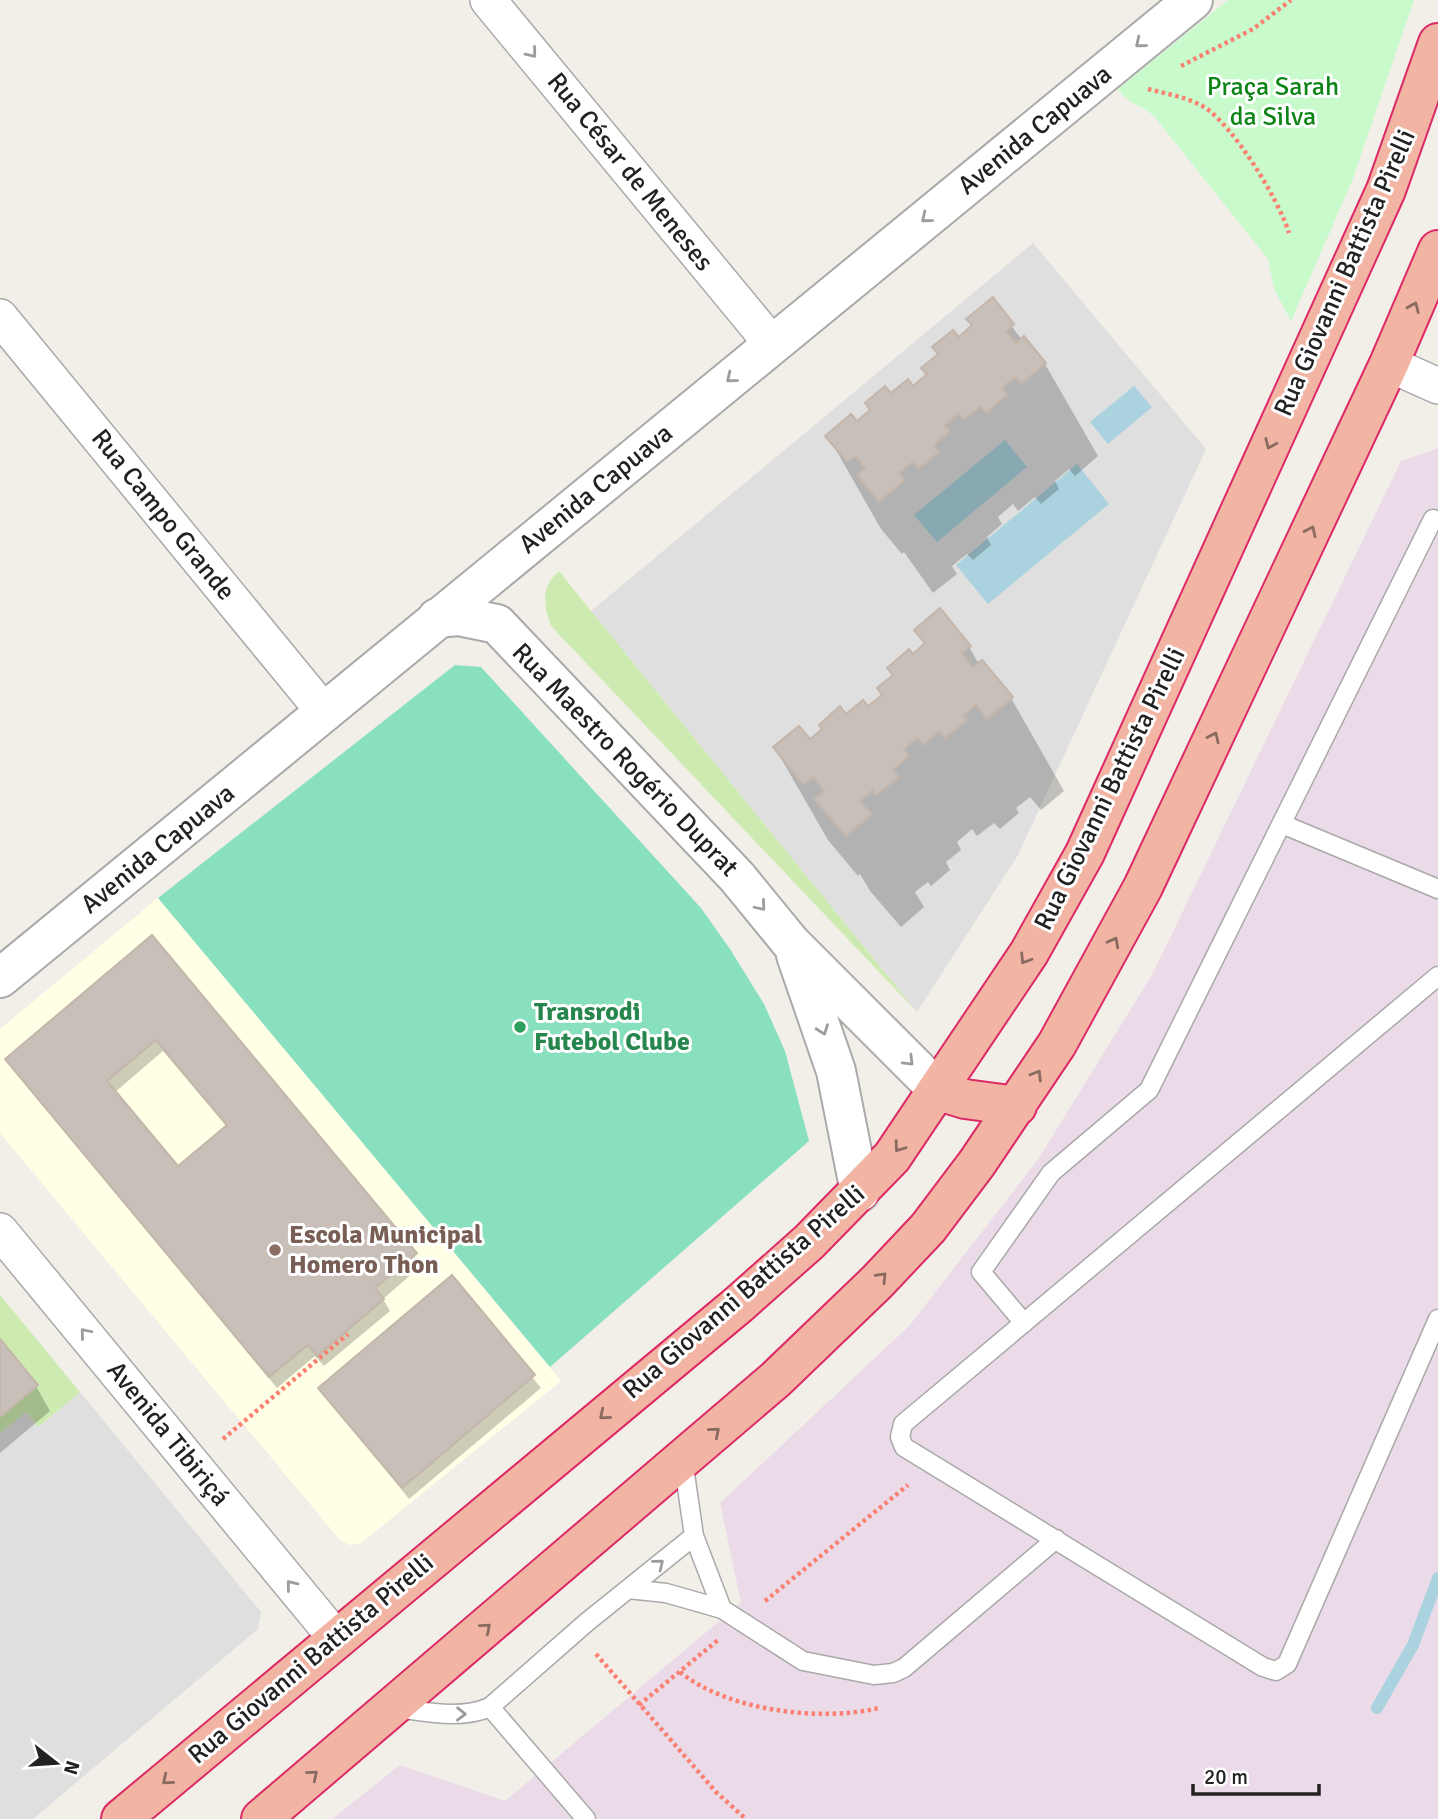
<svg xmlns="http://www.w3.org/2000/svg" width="1438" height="1819" viewBox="0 0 1438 1819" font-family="Signika,sans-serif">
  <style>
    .residential { fill: #e0dfdf }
    .industrial { fill: #ebdbe8 }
    .education { fill: #ffffe5 }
    .grass { fill: #cdebb0 }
    .park { fill: #c8facc }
    .pitch { fill: #88e0be }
    .water { fill: #aad3df }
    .shadow { fill: #0003; fill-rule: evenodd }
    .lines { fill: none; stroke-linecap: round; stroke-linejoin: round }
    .stream { stroke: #aad3df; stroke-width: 12 }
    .building { fill: #c7bfb8; stroke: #c4b6ab; stroke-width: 2; fill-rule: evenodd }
    .service-casing { stroke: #a9a9a9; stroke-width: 21 }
    .minor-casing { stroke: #a9a9a9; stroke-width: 38 }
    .tertiary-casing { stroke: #a9a9a9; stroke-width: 42 }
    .trunk-casing { stroke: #dc2a67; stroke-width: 42 }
    .path { stroke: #fa8072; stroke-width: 4.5; stroke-dasharray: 3.5 3.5; stroke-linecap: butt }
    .service { stroke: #fff; stroke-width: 18 }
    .minor { stroke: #fff; stroke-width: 35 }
    .tertiary { stroke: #fff; stroke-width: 38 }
    .trunk { stroke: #f2b4a3; stroke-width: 38 }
    .oneway { stroke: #9c9c9c }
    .oneway2 { stroke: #8a6b62 }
    .leisure-dot { fill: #2e9e5b; stroke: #fff; stroke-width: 2.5 }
    .education-dot { fill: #8d6e63; stroke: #fff; stroke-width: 2.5 }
    .labels { text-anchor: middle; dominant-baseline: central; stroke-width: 6; stroke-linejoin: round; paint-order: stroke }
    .park-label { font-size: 26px; fill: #0c8416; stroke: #fff }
    .street-label { font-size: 26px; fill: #222; stroke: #fff }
    .leisure-label { font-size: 26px; font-weight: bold; fill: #27864d; stroke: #fff; text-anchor: start }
    .education-label { font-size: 26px; font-weight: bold; fill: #785e54; stroke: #fff; text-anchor: start }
  </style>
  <rect width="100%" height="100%" fill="#f2efe9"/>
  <path class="residential" d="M1033,243L1206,449L1018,855L917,1012L591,611Z
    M80,1392L261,1612L258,1629L33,1819H0V1433L26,1412L38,1427Z"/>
  <path class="industrial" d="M1438,448V1819H332L400,1765L505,1801L741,1603L720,1503L910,1325L1039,1158L1153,973L1401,461Z"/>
  <path class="education" d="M158,898L561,1381L361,1543L350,1545L340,1540L0,1133V1029Z"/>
  <path class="grass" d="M559,571L591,611L917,1012L551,626C543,605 541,586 559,571Z
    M0,1295L80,1392L38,1427L26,1412L0,1433Z"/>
  <path class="park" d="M1228,0H1414L1352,181L1291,321L1274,289L1268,259L1154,116C1138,102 1132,108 1118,89Z"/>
  <path class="pitch" d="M455,665L481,667L701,908L730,949L764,1004L785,1051L809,1141L550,1367L158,898Z"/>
  <path class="water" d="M1134,386L1152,407L1108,444L1090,422Z
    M1005,440L1027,467L937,542L914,515Z
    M1077,464L1109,504L988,604L956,565Z"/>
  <path class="shadow" d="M992,300L1022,340L1045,364L1098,456L1075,476L1069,469L1055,481L1059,489L1041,504L1035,497L1018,511L1013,504L998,517L1002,524L987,537L991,545L973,560L967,554L952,566L957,574L933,593L904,552L902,554L881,529L828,436L857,424L891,395L913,388L928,375L939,356L934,348L958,339L973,327L969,319Z
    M916,630L969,647L979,664L1011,698L1064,791L1041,810L1030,797L1016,808L1019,813L1000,829L994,823L977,836L972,829L957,842L961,850L946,862L950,870L931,886L928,882L915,892L924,907L901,927L870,891L860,874L858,876L828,840L775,748L810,742L846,716L868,709L883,696L925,645Z
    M152,938L422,1265L383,1299L390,1311L324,1366L315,1356L277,1388L7,1060ZM163,1051L227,1127L177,1169L114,1093Z
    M452,1277L541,1388L409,1499L321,1388Z
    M0,1342L36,1386L50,1411L0,1453Z"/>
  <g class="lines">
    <path class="stream" d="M1377,1708L1413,1645L1438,1578"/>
  </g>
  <path class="building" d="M993,297L1014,324L1006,331L1016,343L1024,336L1046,363L1021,384L1015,377L1002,388L1007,395L986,413L981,406L964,420L959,413L945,425L950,431L934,445L939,452L918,469L913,462L899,473L905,480L879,502L857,475L865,468L856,456L847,462L825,436L851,414L857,421L870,410L865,403L885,386L891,393L908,379L913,386L927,374L921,368L938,354L932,347L953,330L959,337L972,325L966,319Z
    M940,608L971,646L962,653L973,667L982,660L1013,697L987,719L976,705L963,716L967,720L945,738L939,731L923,745L918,738L904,749L909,756L893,770L899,777L876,795L873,790L860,801L872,814L846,836L814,799L824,791L813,777L803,785L773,747L799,726L810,739L822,729L819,725L840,706L846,714L863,700L868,706L882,695L877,688L893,675L887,668L909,649L913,654L925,643L914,630Z
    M152,935L417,1253L375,1288L384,1299L317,1356L308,1345L269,1377L5,1059ZM156,1040L227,1125L178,1166L107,1081Z
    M452,1275L535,1375L402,1488L318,1388Z
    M0,1339L38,1385L0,1417Z"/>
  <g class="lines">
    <defs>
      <path id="service" d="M1282,824L1438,889
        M1438,976L903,1424L900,1437L904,1447L1263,1667L1276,1671L1287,1664L1438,1319
        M1024,1323L981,1272L1051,1173L1149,1090L1433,519
        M694,1536L722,1609
        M628,1589L666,1593L722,1609L803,1661L874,1675L893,1673L904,1668L1056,1539
        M490,1707L586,1819
        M396,1708C428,1712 460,1720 490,1707L587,1622L694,1536L683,1460"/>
      <path id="minor" d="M488,0L772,344
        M0,317L325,713
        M1389,364L1438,386
        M0,1231L335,1637"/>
      <path id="tertiary" d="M437,618L458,616L497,624L737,877L791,943L939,1091
        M796,955L836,1071L860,1192
        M0,978L1193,0"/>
      <path id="trunk" d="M939,1091L965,1099L1017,1106
        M121,1819L738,1305L809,1242L892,1157L1029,953L1085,853L1386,190L1438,43
        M261,1819L775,1380L877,1282L928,1228L977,1163L1057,1044L1143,887L1389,364L1438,250"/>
    </defs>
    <use href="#service" class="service-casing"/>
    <use href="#minor" class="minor-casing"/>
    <use href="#tertiary" class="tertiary-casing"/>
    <use href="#trunk" class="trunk-casing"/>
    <path class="path" d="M1181,66L1253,29L1291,0
      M1148,89C1167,94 1187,97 1204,107C1233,125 1279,200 1289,233
      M223,1439L348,1334
      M765,1601L908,1485
      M596,1654L716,1792L746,1819
      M680,1672C728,1711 820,1722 879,1708
      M639,1705L718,1640"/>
    <use href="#service" class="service"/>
    <use href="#minor" class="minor"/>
    <use href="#tertiary" class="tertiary"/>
    <use href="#trunk" class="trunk"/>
  </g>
  <defs><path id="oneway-chevron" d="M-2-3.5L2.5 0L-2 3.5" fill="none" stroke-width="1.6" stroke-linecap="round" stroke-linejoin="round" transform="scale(1.75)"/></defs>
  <g class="oneway">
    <use href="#oneway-chevron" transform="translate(1140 43) rotate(141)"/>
    <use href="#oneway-chevron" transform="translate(532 53) rotate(51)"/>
    <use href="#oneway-chevron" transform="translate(926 218) rotate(141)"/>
    <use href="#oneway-chevron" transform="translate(731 378) rotate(141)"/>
    <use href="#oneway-chevron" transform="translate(761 906) rotate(50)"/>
    <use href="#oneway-chevron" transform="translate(823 1030) rotate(70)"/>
    <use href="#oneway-chevron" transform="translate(909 1061) rotate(45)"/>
    <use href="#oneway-chevron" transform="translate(85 1333) rotate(-130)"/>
    <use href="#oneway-chevron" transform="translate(659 1564) rotate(-39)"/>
    <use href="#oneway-chevron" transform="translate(291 1585) rotate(-129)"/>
    <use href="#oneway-chevron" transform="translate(461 1714) rotate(1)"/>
  </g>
  <g class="oneway2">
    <use href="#oneway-chevron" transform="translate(1414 307) rotate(-67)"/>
    <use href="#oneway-chevron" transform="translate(1270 444) rotate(114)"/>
    <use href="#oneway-chevron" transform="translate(1311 531) rotate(-65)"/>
    <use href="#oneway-chevron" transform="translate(1214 737) rotate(-65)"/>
    <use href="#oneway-chevron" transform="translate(1114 942) rotate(-62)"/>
    <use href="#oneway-chevron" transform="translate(1025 959) rotate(122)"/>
    <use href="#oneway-chevron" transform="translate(1037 1075) rotate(-58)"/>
    <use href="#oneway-chevron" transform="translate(899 1147) rotate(126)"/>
    <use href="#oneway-chevron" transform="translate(882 1277) rotate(-46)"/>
    <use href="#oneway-chevron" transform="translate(604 1415) rotate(140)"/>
    <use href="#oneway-chevron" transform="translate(715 1432) rotate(-41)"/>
    <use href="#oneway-chevron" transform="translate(486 1628) rotate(-41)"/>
    <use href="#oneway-chevron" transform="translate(313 1775) rotate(-40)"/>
    <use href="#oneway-chevron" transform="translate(167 1780) rotate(140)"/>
  </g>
  <circle class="leisure-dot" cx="520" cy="1027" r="7"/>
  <circle class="education-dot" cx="275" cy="1250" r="7"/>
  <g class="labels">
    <g class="park-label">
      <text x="1273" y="87">Praça Sarah<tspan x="1273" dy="30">da Silva</tspan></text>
    </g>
    <g class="street-label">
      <text transform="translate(1035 130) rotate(-39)">Avenida Capuava</text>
      <text transform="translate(630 172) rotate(51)">Rua César de Meneses</text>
      <text transform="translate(1345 273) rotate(-66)">Rua Giovanni Battista Pirelli</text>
      <text transform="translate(596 489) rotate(-39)">Avenida Capuava</text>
      <text transform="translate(163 515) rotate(51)">Rua Campo Grande</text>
      <text transform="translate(625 760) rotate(46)">Rua Maestro Rogério Duprat</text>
      <text transform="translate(1110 789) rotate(-64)">Rua Giovanni Battista Pirelli</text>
      <text transform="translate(158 849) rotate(-39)">Avenida Capuava</text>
      <text transform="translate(744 1292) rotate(-41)">Rua Giovanni Battista Pirelli</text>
      <text transform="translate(168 1434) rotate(51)">Avenida Tibiriçá</text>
      <text transform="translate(311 1659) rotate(-40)">Rua Giovanni Battista Pirelli</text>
    </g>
    <g class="leisure-label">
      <text x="534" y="1012">Transrodi<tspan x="534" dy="30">Futebol Clube</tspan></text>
    </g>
    <g class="education-label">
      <text x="289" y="1235">Escola Municipal<tspan x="289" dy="30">Homero Thon</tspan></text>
    </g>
  </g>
  <g transform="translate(56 1763) rotate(107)" stroke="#ffffff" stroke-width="5" paint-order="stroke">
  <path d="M0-5L12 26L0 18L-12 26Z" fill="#222222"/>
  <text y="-10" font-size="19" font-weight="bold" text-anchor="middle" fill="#222222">N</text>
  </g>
  <path d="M1193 1784v10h126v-10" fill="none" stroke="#222222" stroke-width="3.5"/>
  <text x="1204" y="1784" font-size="21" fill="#222222" stroke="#ffffff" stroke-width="5" paint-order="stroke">20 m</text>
</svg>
